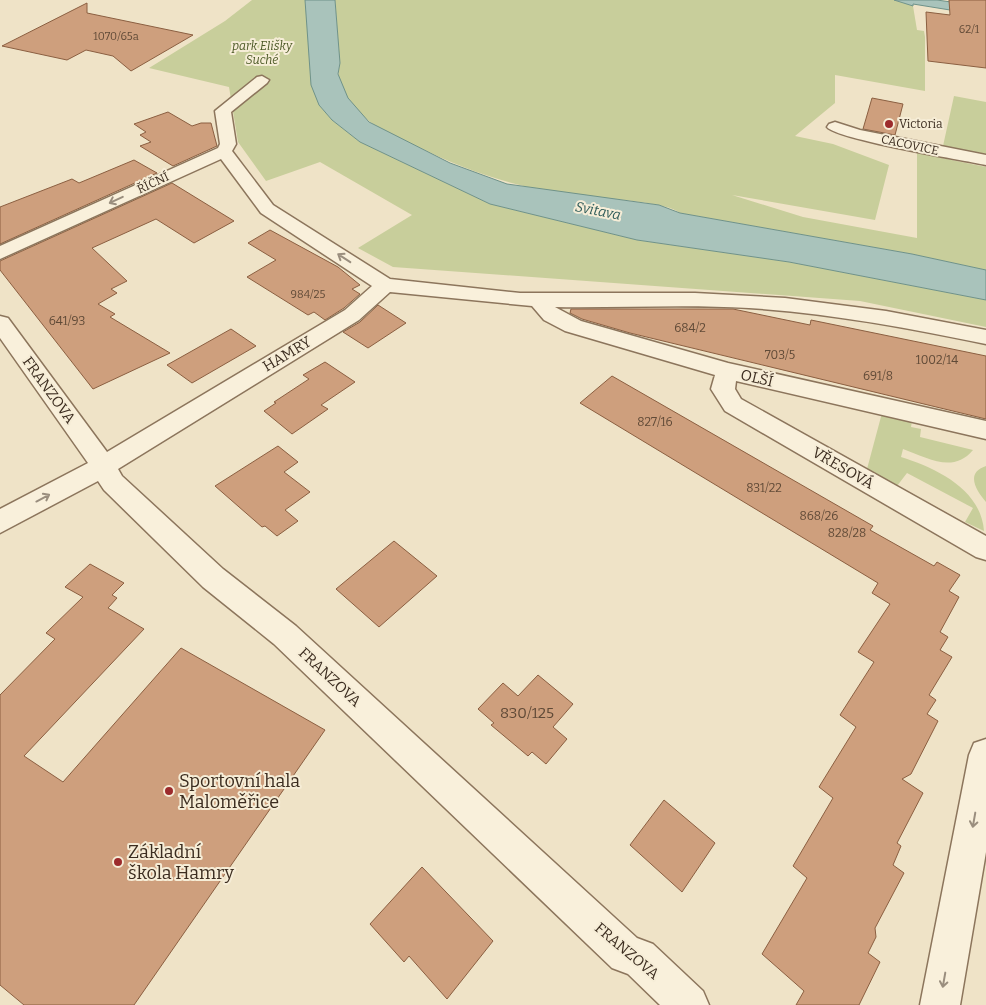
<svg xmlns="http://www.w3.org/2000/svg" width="986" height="1005" viewBox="0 0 986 1005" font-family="Bitter,serif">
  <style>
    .green { fill: #c8ce9b }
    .water { fill: #a9c3bb; stroke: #6f9289 }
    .building { fill: #ce9f7d; stroke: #8b5f41 }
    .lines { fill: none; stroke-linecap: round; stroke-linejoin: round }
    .minor-casing { stroke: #8c755c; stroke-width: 3 }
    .minor { fill: #f9f0db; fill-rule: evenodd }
    .oneway { stroke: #9a8e7e }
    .poi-dot { fill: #9c2b2c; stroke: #f6edd7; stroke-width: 2 }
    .labels { text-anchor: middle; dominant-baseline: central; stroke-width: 4; stroke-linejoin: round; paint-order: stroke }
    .far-number-label { font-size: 11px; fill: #604a37 }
    .far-park-label { font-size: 12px; font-style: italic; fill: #4c5926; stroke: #f6edd7 }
    .far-poi-label { font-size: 12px; fill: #3c2d20; stroke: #f6edd7; text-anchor: start }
    .far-street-label { font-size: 12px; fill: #3c2d20; stroke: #f6edd7 }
    .number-label { font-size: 12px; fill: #604a37 }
    .far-water-label { font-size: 14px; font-style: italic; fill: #2f5c59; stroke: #f6edd7 }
    .street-label { font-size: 15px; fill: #3c2d20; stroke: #f6edd7 }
    .near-number-label { font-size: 15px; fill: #604a37 }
    .near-poi-label { font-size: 18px; fill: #3c2d20; stroke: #f6edd7; text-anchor: start }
  </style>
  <rect width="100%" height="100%" fill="#efe3c7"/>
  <path class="green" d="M252,0H305L319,105L332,120L360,142L490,204L637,240L789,262L986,300V327L860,301L393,267L358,248L412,215L320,162L266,181L238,142L229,87L149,68L225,21Z
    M335,0H894L913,6L917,30L924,31L925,37V91L835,75V103L795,136L833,144L889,165L875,220L732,195L803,217L917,238V153L986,167V270L912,254L680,213C667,202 610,199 591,197C523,190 475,175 414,145C389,134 366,124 350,101C344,92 335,76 340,66Z
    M954,96L986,102V154L943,146Z
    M882,413L912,421L911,427L921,429L920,437L973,450C953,474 928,458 903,449L901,457C936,468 981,489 984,531L965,522L973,508L907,473L897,486L867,469Z
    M986,466V502C976,490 965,473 986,466Z"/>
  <path class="water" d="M305,0H335L340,63L338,74L348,98L369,122L450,163L507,184L659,205L680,213L912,254L986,270V300L789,262L637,240L490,204L360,142L332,120L319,105L311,85Z
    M894,0H937L986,7L950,10L913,4V6Z"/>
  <path class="building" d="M949,0H986V68L928,61L926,12L950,15Z
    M87,3V13L193,35L131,71L113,56L86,50L67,60L2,46Z
    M872,98L903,104L895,135L863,129Z
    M168,112L192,126L201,123H211L217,146L173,166L140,146L151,142L140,135L146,132L134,124Z
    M134,160L157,173L0,244V207L72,179L79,183Z
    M172,183L234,221L194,243L156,219L92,248L127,281L111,289L117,293L98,304L115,314L110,317L170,353L93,389L0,270V261Z
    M270,230L338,267L360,285L352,289L360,294L344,308L325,320L314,312L308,315L247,277L276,260L248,243Z
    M378,305L406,323L368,348L343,332L360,322Z
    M571,309H733L810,325L811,320L986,356V419L630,333L582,319L570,313Z
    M231,329L256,346L192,383L167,365Z
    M325,362L355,382L321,405L328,409L292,434L264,411L276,403L274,402L309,379L303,375Z
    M612,376L873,526L870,530L934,566L937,562L960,575L949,591L959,597L940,632L948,637L940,650L952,657L929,695L936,700L927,714L938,721L911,774L902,779L923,793L897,843L901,846L893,865L904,873L875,928L876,937L868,953L880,962L859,1005H796L804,991L762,954L807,878L793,866L833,798L819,787L856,727L840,715L874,662L858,652L890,604L872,593L878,583L580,403Z
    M278,446L298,462L284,472L310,492L285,510L298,521L277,536L265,526L262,527L215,486Z
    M394,541L437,576L379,627L336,589Z
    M90,564L124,583L112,595L117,598L108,608L144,629L24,756L63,782L181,648L325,730L134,1005H24L0,985V695L55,639L46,633L83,597L65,587Z
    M538,675L573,704L553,727L567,739L546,764L532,752L528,756L491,725L494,723L478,709L503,683L518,696Z
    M664,800L715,843L682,892L630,845Z
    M422,867L493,941L447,999L409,956L404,962L370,924Z"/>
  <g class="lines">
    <defs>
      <path id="minor" d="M262,76L269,80L267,83L231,112L236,144L232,151L273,205L390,279L520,293H695L785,298L886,311L986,330V344C908,328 829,313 749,308C685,304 620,308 555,307L581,321L728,363L986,421V439L736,381L735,389L741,399L986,536V560L976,557L725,411L711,389L715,375L565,331L544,320L532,306L390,292L359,320L118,469L122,476L223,569L296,626L637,938L653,944L703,991L709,1005H660L628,974L612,968L274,644L203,587L104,490L98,481L0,533V509L88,463L0,338V316L8,318L107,452L345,310L372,286L261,213L221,159L0,259V246L218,148L220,144L215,111L257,77Z
        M835,122L860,130L986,155V165C963,160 835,139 827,127L829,124Z
        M986,739V852L960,1005H920L969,755L974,743Z"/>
    </defs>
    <use href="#minor" class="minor-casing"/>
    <use href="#minor" class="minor"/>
  </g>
  <defs><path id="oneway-shaft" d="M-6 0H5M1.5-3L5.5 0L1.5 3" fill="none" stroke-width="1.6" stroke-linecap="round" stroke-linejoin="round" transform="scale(1.25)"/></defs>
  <g class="oneway">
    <use href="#oneway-shaft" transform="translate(116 200) rotate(155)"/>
    <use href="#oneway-shaft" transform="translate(344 258) rotate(-147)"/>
    <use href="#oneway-shaft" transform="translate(43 498) rotate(-28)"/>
    <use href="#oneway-shaft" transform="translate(974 820) rotate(100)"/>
    <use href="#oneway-shaft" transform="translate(944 980) rotate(100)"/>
  </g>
  <g class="poi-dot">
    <circle cx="889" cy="124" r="5"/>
    <circle cx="169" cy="791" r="5"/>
    <circle cx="118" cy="862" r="5"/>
  </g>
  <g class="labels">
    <g class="far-number-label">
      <text x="969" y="29">62/1</text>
      <text x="116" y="36">1070/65a</text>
      <text x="308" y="294">984/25</text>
    </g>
    <g class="far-park-label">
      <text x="262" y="46">park Elišky<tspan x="262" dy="14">Suché</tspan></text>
    </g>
    <g class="far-poi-label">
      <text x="899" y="124">Victoria</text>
    </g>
    <g class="far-street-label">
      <text transform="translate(910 145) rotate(12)">CACOVICE</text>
      <text transform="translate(153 183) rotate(-25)">ŘÍČNÍ</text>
    </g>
    <g class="number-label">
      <text x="67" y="321">641/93</text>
      <text x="690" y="328">684/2</text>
      <text x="780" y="355">703/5</text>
      <text x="937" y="360">1002/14</text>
      <text x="878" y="376">691/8</text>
      <text x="655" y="422">827/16</text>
      <text x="764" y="488">831/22</text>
      <text x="819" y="516">868/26</text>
      <text x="847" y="533">828/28</text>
    </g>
    <g class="far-water-label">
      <text transform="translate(598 211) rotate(11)">Svitava</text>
    </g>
    <g class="street-label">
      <text transform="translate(287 354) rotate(-31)">HAMRY</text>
      <text transform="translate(757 378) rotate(13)">OLŠÍ</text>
      <text transform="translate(49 390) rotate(54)">FRANZOVA</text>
      <text transform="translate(843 468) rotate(30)">VŘESOVÁ</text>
      <text transform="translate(330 677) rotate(43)">FRANZOVA</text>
      <text transform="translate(627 951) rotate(40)">FRANZOVA</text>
    </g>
    <g class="near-number-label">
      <text x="527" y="713">830/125</text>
    </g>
    <g class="near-poi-label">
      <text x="179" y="781">Sportovní hala<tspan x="179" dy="21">Maloměřice</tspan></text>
      <text x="128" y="852">Základní<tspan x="128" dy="21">škola Hamry</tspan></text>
    </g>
  </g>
</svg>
